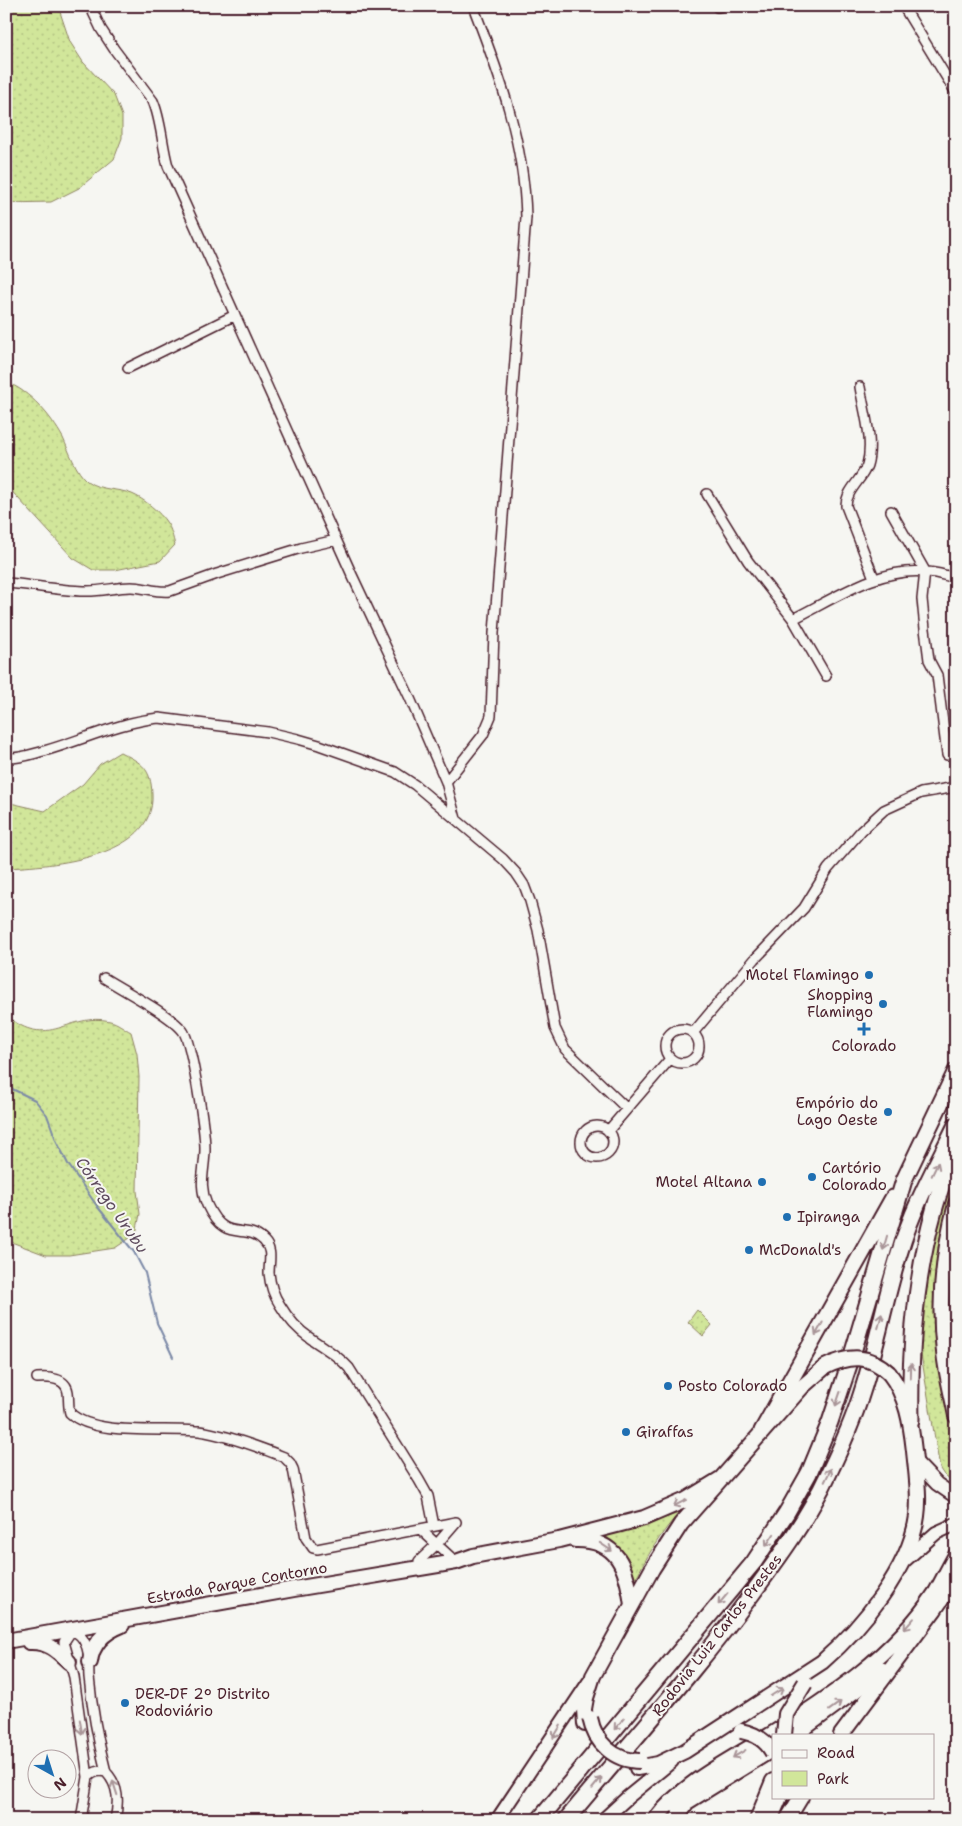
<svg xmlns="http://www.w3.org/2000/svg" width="962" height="1826" viewBox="0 0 962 1826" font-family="'Shantell Sans',sans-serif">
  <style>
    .green { fill: url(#green-dots); stroke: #8e8262 }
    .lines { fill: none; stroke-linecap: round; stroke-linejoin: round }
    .stream { stroke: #7b89a7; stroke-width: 2 }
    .minor-casing { stroke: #4a1f2b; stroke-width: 12 }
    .secondary-casing { stroke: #4a1f2b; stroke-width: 16 }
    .primary-casing { stroke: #4a1f2b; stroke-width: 18 }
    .trunk-casing { stroke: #4a1f2b; stroke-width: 19 }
    .minor { stroke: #f6f6f2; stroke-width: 9 }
    .secondary { stroke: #f6f6f2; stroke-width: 12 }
    .primary { stroke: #f6f6f2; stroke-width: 14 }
    .trunk { stroke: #f6f6f2; stroke-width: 15 }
    .primary-bridge-casing { stroke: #4a1f2b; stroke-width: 18; stroke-linecap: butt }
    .primary-bridge { stroke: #f6f6f2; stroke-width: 14 }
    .oneway { stroke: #a99598 }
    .poi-dot { fill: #1f6fb2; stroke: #f6f6f2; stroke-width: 2 }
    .labels { text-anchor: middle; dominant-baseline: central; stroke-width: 4; stroke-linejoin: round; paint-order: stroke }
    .poi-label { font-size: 15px; fill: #4a1f2b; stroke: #f6f6f2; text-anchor: start }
    .street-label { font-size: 15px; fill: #4a1f2b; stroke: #f6f6f2 }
    .water-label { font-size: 16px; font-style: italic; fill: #5e4b5e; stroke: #f6f6f2 }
  </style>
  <defs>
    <pattern id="green-dots" width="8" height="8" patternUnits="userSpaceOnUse" patternTransform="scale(1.25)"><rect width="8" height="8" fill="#d1e69a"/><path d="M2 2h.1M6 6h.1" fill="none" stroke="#b5c585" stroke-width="1.8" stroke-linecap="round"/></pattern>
  </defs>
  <rect width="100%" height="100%" fill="#f6f6f2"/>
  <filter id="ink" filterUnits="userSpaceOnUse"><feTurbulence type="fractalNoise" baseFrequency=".02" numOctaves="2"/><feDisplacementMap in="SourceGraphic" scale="10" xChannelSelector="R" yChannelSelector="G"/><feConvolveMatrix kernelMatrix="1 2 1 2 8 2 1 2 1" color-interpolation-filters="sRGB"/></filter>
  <g filter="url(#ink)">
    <path class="green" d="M6,6H58L70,42L83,62L114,95L122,116V138L114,159L79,188L51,202L6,203Z
      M6,382C30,391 51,416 63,438C69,451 76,472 87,481C100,491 118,488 132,494C144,499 160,512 167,523C171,528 173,538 175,545L160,561L115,570H93L73,558L6,485Z
      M120,752C142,763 151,768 152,794C156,858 51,866 6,868V802L45,811L83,784L100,764Z
      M6,1015C48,1052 69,1011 110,1021C117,1022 125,1029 131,1032L137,1054L139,1077L137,1191L140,1214L136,1234L115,1248L69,1255H46L6,1240Z
      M956,1158V1486L944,1475L940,1469L915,1318L941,1189Z
      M697,1310L712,1325L703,1336L688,1322Z
      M679,1513C660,1534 647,1556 634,1582C630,1563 617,1538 597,1534L642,1526Z"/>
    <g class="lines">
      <path class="stream" d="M6,1086L35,1100L47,1115L56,1140L68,1164L97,1206L134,1252L145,1273L157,1323L173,1357"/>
      <defs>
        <path id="minor" d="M90,6L101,29L114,49L153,101C161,119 162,145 168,166L352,575L409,696L446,782L456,819
          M903,6L956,93
          M717,7L722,6
          M128,368L235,315
          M860,387C864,411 874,441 867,465C862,480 846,490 846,506L874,578
          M707,494L748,561L793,619L826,676
          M891,511L925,571L922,599L925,629L929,660L937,675L947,755
          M6,583C32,585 58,590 84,591C100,592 115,587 131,587C144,587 157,593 170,591L217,574L301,548L336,540
          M793,619C834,599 878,567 926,572C936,572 946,576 956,578
          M6,758C19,759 32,754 44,751C83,740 119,722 159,718L268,732L298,739L319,745L395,772L415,785L503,859L516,873L524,885L530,901L538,930L555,1028L565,1049L627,1109
          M446,782L483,735L491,716L494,633L526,217C524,141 500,76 473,6
          M104,978C123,990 171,1015 183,1031C192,1043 205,1131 205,1149C205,1170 198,1184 207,1205C226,1246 245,1221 264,1241C273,1250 269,1261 269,1273C270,1284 274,1296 280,1305C287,1317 298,1330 310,1338C324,1348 338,1355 349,1368L419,1480L428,1496L434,1526
          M665 1046a17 17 0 1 1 34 0a17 17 0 1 1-34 0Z
          M693,1033L755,959L804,908L828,869L861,831L884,810L921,793L956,787
          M581 1142a16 16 0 1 1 32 0a16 16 0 1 1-32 0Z
          M608,1131L670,1059
          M37,1378C49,1377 66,1378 68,1392C69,1399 68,1406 70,1413C95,1437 165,1427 199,1431C226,1435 259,1447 284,1457L290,1463L293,1469L306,1538L313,1548L317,1549L456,1522
          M420,1529L456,1562
          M419,1561L437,1544L456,1522
          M88,1777L74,1677L64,1642L72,1630C78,1633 82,1636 85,1643C91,1654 88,1665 89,1677C92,1709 98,1741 106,1772
          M81,1820L88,1777C94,1772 98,1770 106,1772C119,1786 119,1802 115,1820"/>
        <path id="secondary" d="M915,1461L937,1484L956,1497
          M903,1562L936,1533L956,1524
          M497,1820L589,1682
          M603,1820L628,1797L672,1761"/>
        <path id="primary" d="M956,1204C943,1252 938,1302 944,1352C946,1373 952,1395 956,1416
          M575,1540C618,1539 627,1568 632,1605
          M6,1641L294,1589L456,1562L473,1556L559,1540L644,1518L686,1500L722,1478
          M29,1642C47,1641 57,1650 69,1662
          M90,1662C92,1643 104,1632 122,1625
          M585,1724L584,1709L586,1698L593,1676L652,1569L681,1524L802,1387L825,1367
          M795,1735L883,1670
          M841,1735L935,1609L956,1578
          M637,1768L658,1764L685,1751L822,1662C861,1628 910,1569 917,1516C920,1495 916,1472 914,1451C911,1424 907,1396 889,1373
          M655,1820C683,1783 725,1763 764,1739C828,1699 894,1656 936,1592C943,1580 949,1567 956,1555
          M678,1820L679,1814L687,1802L773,1749
          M757,1820L773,1781
          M770,1820L780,1797
          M787,1820L801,1797"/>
        <path id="trunk" d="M911,1420C909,1328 920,1232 956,1147
          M762,1431L893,1198
          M539,1820L754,1562L787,1512L809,1473L830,1422L850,1362L904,1180L956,1071
          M566,1820C628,1745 694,1673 752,1594C780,1556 808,1518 828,1475C841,1448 853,1421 862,1392C877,1346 885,1298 900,1251C913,1207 936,1166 956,1125"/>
      </defs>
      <use href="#minor" class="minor-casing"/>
      <use href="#secondary" class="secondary-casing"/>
      <use href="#primary" class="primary-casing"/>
      <use href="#trunk" class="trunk-casing"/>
      <use href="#minor" class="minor"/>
      <use href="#secondary" class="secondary"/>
      <use href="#primary" class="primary"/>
      <use href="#trunk" class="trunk"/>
      <defs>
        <path id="primary-bridge" d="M825,1367C849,1355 869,1354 889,1373
          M590,1718C595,1743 614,1761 640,1761
          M741,1731C756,1734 766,1740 773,1753
          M784,1735L786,1714L805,1683"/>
      </defs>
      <use href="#primary-bridge" class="primary-bridge-casing"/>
      <use href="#primary-bridge" class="primary-bridge"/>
    </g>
    <defs><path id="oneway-shaft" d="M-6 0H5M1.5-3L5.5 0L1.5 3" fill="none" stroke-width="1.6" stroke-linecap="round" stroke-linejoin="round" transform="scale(1.25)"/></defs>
    <g class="oneway">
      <use href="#oneway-shaft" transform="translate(935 1169) rotate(-64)"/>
      <use href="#oneway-shaft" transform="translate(885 1243) rotate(106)"/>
      <use href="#oneway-shaft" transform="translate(880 1321) rotate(-76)"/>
      <use href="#oneway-shaft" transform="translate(819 1329) rotate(119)"/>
      <use href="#oneway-shaft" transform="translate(911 1371) rotate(-88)"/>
      <use href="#oneway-shaft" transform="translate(838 1399) rotate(109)"/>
      <use href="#oneway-shaft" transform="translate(828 1475) rotate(-64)"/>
      <use href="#oneway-shaft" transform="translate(680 1503) rotate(153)"/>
      <use href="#oneway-shaft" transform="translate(770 1540) rotate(124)"/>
      <use href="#oneway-shaft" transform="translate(606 1547) rotate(34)"/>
      <use href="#oneway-shaft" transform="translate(723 1599) rotate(130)"/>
      <use href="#oneway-shaft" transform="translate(909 1624) rotate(131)"/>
      <use href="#oneway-shaft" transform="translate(777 1692) rotate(-32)"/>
      <use href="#oneway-shaft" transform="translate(835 1706) rotate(-36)"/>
      <use href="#oneway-shaft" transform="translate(619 1724) rotate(130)"/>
      <use href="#oneway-shaft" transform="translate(81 1727) rotate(81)"/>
      <use href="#oneway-shaft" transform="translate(557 1732) rotate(121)"/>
      <use href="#oneway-shaft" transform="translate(739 1754) rotate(149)"/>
      <use href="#oneway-shaft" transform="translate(597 1783) rotate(-50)"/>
      <use href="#oneway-shaft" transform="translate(115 1788) rotate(-108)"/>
    </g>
  </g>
  <g class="poi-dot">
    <circle cx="869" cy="975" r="5"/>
    <circle cx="883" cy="1004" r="5"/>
    <path d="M861.5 1021.5h5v5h5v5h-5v5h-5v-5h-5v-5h5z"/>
    <circle cx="888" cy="1112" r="5"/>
    <circle cx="812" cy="1177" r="5"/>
    <circle cx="762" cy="1182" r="5"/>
    <circle cx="787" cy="1217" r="5"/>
    <circle cx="749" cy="1250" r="5"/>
    <circle cx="668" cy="1386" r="5"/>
    <circle cx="626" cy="1432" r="5"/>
    <circle cx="125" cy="1703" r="5"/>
  </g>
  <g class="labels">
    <g class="poi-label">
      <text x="859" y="975" text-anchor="end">Motel Flamingo</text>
      <text x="873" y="995" text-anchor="end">Shopping<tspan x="873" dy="17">Flamingo</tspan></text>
      <text x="864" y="1046" text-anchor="middle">Colorado</text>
      <text x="878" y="1103" text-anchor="end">Empório do<tspan x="878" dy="17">Lago Oeste</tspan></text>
      <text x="822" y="1168">Cartório<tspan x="822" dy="17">Colorado</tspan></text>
      <text x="752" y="1182" text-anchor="end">Motel Altana</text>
      <text x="797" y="1217">Ipiranga</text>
      <text x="759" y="1250">McDonald's</text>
      <text x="678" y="1386">Posto Colorado</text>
      <text x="636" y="1432">Giraffas</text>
      <text x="135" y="1694">DER-DF 2º Distrito<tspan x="135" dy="17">Rodoviário</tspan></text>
    </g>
    <g class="street-label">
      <text transform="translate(237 1583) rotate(-10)">Estrada Parque Contorno</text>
      <text transform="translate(717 1635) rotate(-52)">Rodovia Luiz Carlos Prestes</text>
    </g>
    <g class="water-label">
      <text transform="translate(112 1205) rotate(55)">Córrego Urubu</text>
    </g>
  </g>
  <rect width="962" height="1826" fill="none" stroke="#f6f6f2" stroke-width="25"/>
  <rect x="12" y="12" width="937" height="1801" fill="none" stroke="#4a1f2b" stroke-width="2" filter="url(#ink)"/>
  <rect x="772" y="1734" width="162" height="65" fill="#f6f6f2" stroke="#b1a0a2"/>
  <rect x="782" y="1750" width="25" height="8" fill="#f6f6f2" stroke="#b1a0a2"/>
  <text x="817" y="1758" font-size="15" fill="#4a1f2b">Road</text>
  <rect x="782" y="1771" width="25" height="15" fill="#d1e69a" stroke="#b1a0a2"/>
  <text x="817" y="1784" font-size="15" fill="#4a1f2b">Park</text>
  <g transform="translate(52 1774) rotate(141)"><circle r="24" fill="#f6f6f2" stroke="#b1a0a2"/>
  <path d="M0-4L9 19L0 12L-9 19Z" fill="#1f6fb2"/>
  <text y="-8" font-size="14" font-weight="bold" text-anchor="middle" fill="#4a1f2b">N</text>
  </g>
</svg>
